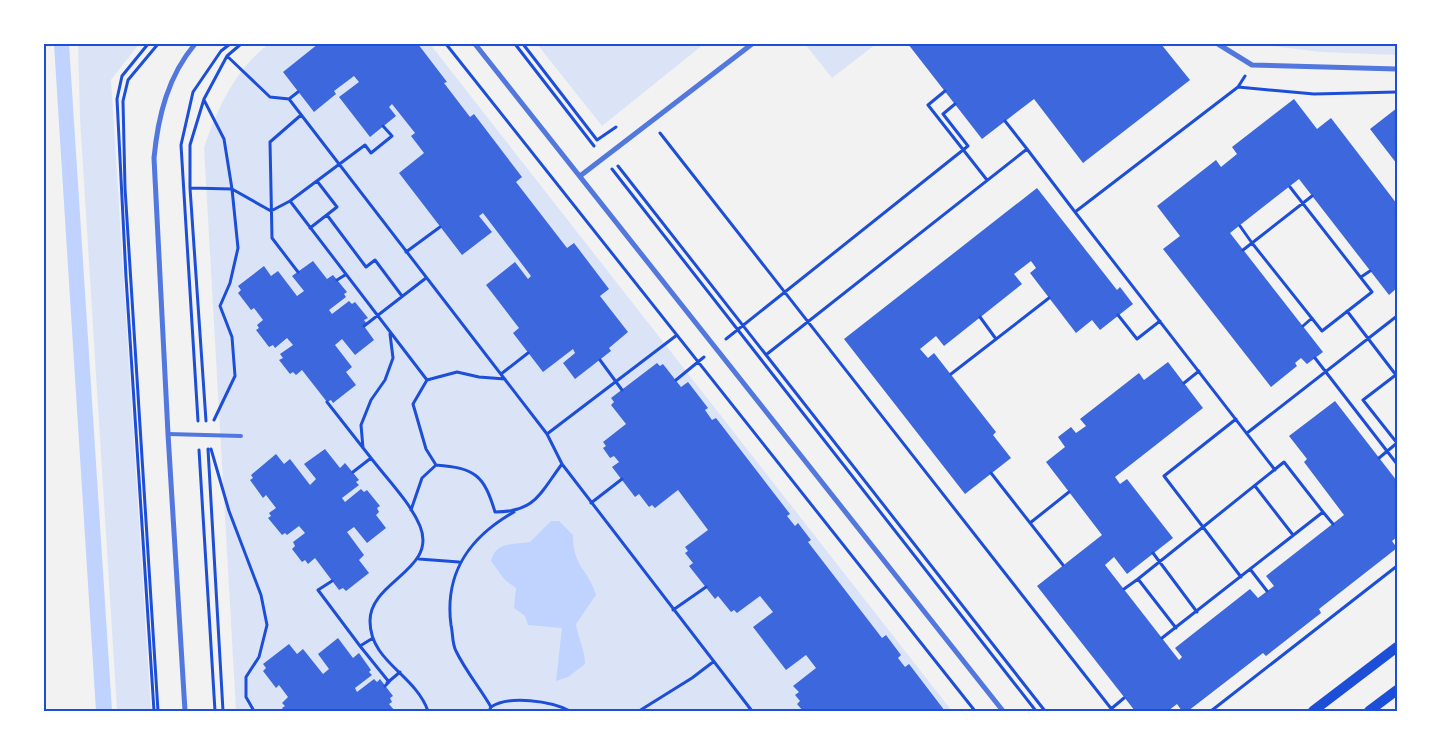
<svg xmlns="http://www.w3.org/2000/svg" width="1441" height="755" viewBox="0 0 1441 755" font-family="'Fira Sans',sans-serif">
  <style>
    .green { fill: #dbe4f7 }
    .water { fill: #bfd3fe }
    .building { fill: #3d67dc }
    .lines { fill: none; stroke-linecap: round; stroke-linejoin: round }
    .path { stroke: #1d4ed8; stroke-width: 3 }
    .service { stroke: #5277de; stroke-width: 4 }
    .minor { stroke: #5277de; stroke-width: 5 }
    .secondary { stroke: #1d4ed8; stroke-width: 10 }
    .neatline { fill: none; stroke: #1d4ed8; stroke-width: 2 }
  </style>
  <rect width="100%" height="100%" fill="#f2f2f2"/>
  <path class="green" d="M78,44H139L111,80L151,711H117L80,119Z
    M269,44H430L952,711H236L204,148C217,109 235,69 269,44Z
    M537,44H704L602,126Z
    M805,44H876L832,78Z
    M1257,44H1397V55L1321,52Z"/>
  <path class="water" d="M54,44H69L112,711H96Z
    M551,521H559L573,535C573,568 588,568 596,595L576,624C578,639 585,649 585,664L568,677L556,681L562,628L528,625L525,616L514,608L516,588L505,580L491,561C496,541 513,545 530,542Z"/>
  <path class="building" d="M318,44H402L404,46L418,44L447,82L444,83L470,117L474,114L522,177L516,182L567,248L574,243L609,289L600,296L628,332L609,348L611,351L575,379L563,363L575,353L573,349L543,372L513,333L519,328L486,285L515,262L528,279L531,276L483,213L479,216L492,232L462,255L399,173L424,153L411,136L415,133L392,104L389,107L396,116L370,137L339,97L359,82L354,76L334,91L336,94L314,112L283,72Z
    M908,44H1161L1190,80L1083,163L1034,99L982,139Z
    M1294,99L1317,129L1331,118L1397,204V288L1389,295L1299,179L1263,207L1230,233L1323,352L1307,364L1301,358L1295,363L1297,366L1271,387L1163,249L1180,236L1157,206L1216,160L1221,167L1237,154L1232,147Z
    M1397,108V164L1370,129Z
    M1037,188L1117,290L1120,287L1133,304L1100,330L1092,320L1076,333L1030,273L1036,268L1031,261L1014,274L1022,284L944,346L936,336L920,349L928,358L934,353L996,432L993,435L1011,458L965,494L844,339Z
    M313,261L327,279L333,275L347,292L344,294L346,297L329,310L332,314L349,301L352,304L355,302L368,318L364,320L367,324L364,326L374,340L355,355L342,339L335,345L352,367L346,372L356,385L333,403L331,400L327,402L302,370L296,375L293,372L290,374L279,360L283,358L280,354L293,345L287,338L275,348L273,345L269,347L256,330L259,328L257,325L263,320L254,308L251,310L238,293L241,290L238,286L264,266L271,276L278,271L297,296L304,291L292,276Z
    M1168,362L1203,408L1115,477L1120,484L1127,479L1173,538L1127,574L1114,557L1105,565L1179,660L1182,657L1175,648L1250,589L1258,598L1274,586L1266,576L1344,515L1304,462L1307,459L1289,436L1335,401L1397,481V537L1392,541L1397,548L1319,609L1321,613L1266,656L1263,653L1188,711H1182L1177,704L1168,711H1135L1037,586L1102,535L1046,462L1065,447L1058,437L1071,427L1076,433L1086,426L1080,419L1139,373L1144,380Z
    M657,363L660,366L663,364L681,387L688,382L708,408L705,410L712,420L716,418L790,514L787,516L795,526L798,523L811,540L808,542L882,638L886,635L901,655L898,658L905,667L909,664L945,711H803L797,704L800,701L795,695L799,692L793,686L816,668L806,655L786,670L753,627L773,612L760,596L737,613L734,610L731,612L718,596L715,599L689,566L693,563L685,553L688,551L685,547L708,530L678,490L655,508L652,505L649,507L639,494L635,497L612,467L619,462L614,456L610,458L603,448L606,446L603,442L626,424L611,405L614,402L611,398Z
    M325,449L340,468L345,463L359,480L356,482L359,485L342,498L345,502L361,489L364,492L367,490L380,506L377,508L379,512L376,515L386,528L367,543L354,527L347,532L364,555L359,560L369,573L346,591L343,588L339,590L315,558L308,564L305,560L302,562L292,549L295,546L293,542L305,533L299,526L287,535L285,533L282,535L268,518L271,516L269,513L276,508L266,495L263,498L250,480L253,478L251,475L276,454L284,464L290,459L310,485L316,479L304,464Z
    M338,638L353,658L359,653L371,670L369,672L372,675L355,688L357,692L374,679L377,682L380,679L393,696L390,698L392,702L389,704L395,711H284L282,708L285,706L282,703L288,697L279,685L276,688L263,671L266,668L263,664L289,644L297,654L303,649L323,674L329,669L318,654Z"/>
  <g class="lines">
    <path class="path" d="M148,44L122,76L117,99L126,277L154,711
      M158,44L128,80L123,101L125,188L158,711
      M446,44L975,711
      M515,44L594,146
      M523,44L597,140L616,127
      M227,56L270,97L289,99
      M1238,87L1314,94L1397,92
      M945,91L928,105L987,180
      M298,92L289,99L547,434L562,464L752,711
      M204,100L224,139L232,189L238,248L230,283L220,306L232,337L235,376L214,420
      M660,133L1113,711
      M1027,149L1075,212L1238,87L1245,76
      M618,166L1045,711
      M612,169L1036,711
      M1290,187L1372,292L1322,331L1252,243L1312,196
      M190,188L232,189L271,211L290,201L427,380
      M290,201L365,145L371,153L392,136L383,126
      M1075,212L1275,470
      M327,215L366,267L375,260L402,296
      M1240,226L1252,243L1243,250
      M310,228L337,207L317,181
      M406,252L440,227
      M298,272L272,238L270,142L301,115
      M1361,277L1370,271
      M337,280L345,275
      M1397,288V289
      M1347,311L1396,375
      M1118,315L1137,339L1160,321
      M980,317L996,339
      M364,326L426,278
      M1303,326L1312,318
      M726,339L968,146L943,114L955,104
      M767,354L1027,149L1005,121
      M1315,358L1397,464
      M600,360L622,390
      M501,374L528,353
      M951,374L1049,298
      M1397,374L1363,400L1397,443
      M505,379L479,377L457,372L427,380L413,404L426,449L436,465C475,468 484,475 495,512C536,512 540,493 562,464
      M676,380L704,357
      M1184,383L1199,371
      M327,402L371,458L353,472
      M198,421L181,145L193,92L221,51L230,44
      M206,421L190,188V145L204,99L227,56L241,44
      M1247,433L1397,316
      M547,434L677,335
      M363,448L361,425L371,400L385,380L393,358L390,334
      M208,449L223,711
      M211,449L229,511L261,595L267,625L259,657L246,677V697L254,711
      M199,450L215,711
      M371,458C387,479 410,502 420,526C438,570 370,581 370,621C370,662 415,674 428,711
      M1379,458L1397,443
      M991,473L1063,565
      M1255,486L1293,535
      M591,503L622,479
      M411,510L422,478L436,465
      M514,512C470,537 444,572 451,625C453,633 452,644 456,651C465,670 480,688 491,707C509,695 551,701 570,711
      M1323,512L1333,524
      M1030,523L1069,492
      M1153,553L1197,612
      M419,559L459,562
      M1250,569L1267,591
      M332,581L318,590L360,646L373,638
      M1124,589L1138,579
      M673,610L706,587
      M1176,628L1138,579L1203,527L1241,577
      M1162,638L1323,512L1284,462L1203,527L1164,476L1236,419
      M360,646L389,682L385,686
      M387,683L400,672
      M1111,709L1124,698
      M489,711L491,707
      M639,711L692,678L713,662
      M1211,711L1397,566"/>
    <path class="service" d="M168,434L241,436"/>
    <path class="minor" d="M475,44L1003,711
      M1218,44L1252,65L1397,69
      M580,176L752,44
      M185,711L168,434L154,158C158,116 168,76 195,44"/>
    <path class="secondary" d="M1313,711L1397,647
      M1369,711L1397,690"/>
  </g>
  <rect width="1441" height="755" fill="none" stroke="#ffffff" stroke-width="90"/>
  <rect x="45" y="45" width="1351" height="665" class="neatline"/>
</svg>
